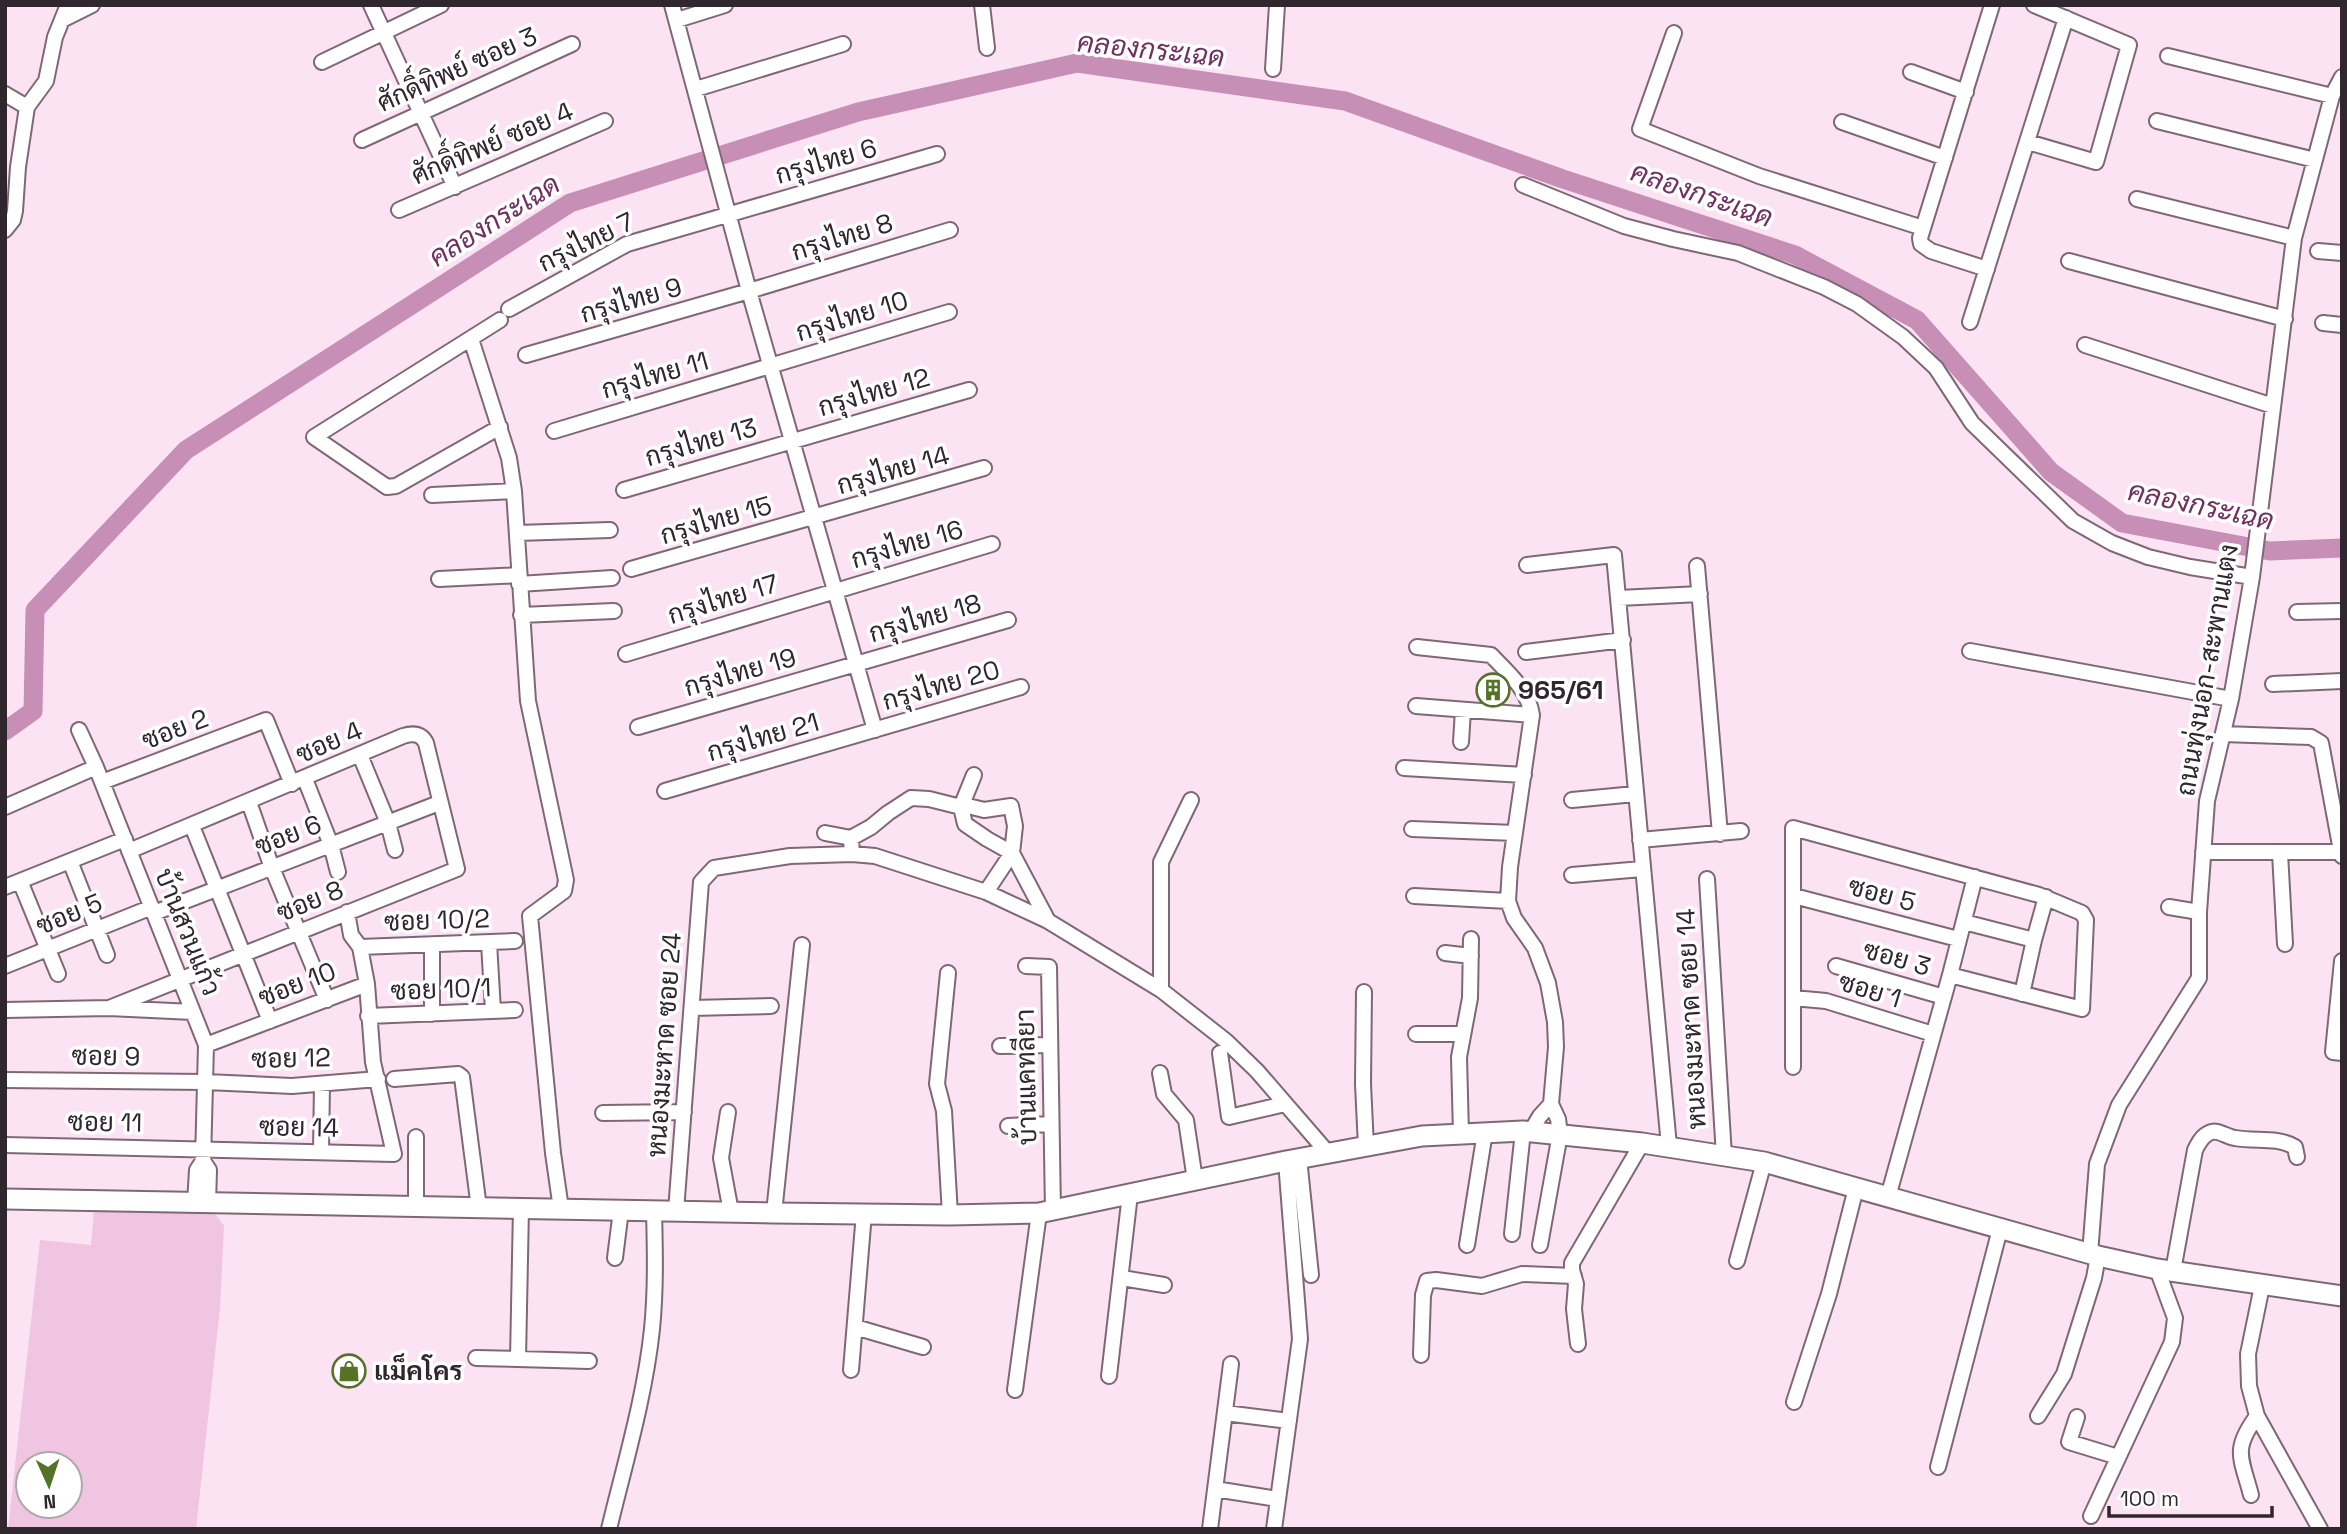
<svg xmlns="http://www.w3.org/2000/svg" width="2347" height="1534" viewBox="0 0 2347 1534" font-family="'Space Grotesk',Sarabun,sans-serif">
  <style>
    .green { fill: #efc5e2; fill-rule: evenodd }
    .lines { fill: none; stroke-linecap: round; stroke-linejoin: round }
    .river { stroke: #c78fb6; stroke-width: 19 }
    .street-casing { stroke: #7e6876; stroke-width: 18 }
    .secondary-casing { stroke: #7e6876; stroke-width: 23 }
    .street { stroke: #fff; stroke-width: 14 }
    .secondary { stroke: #fff; stroke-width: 19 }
    .labels { text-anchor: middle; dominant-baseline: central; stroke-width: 7; stroke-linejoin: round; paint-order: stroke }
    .street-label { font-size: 26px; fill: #30262d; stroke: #fff }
    .poi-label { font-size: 26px; font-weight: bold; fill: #30262d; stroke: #fff; text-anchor: start }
    .water-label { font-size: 28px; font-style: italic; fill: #723062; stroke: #fff }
  </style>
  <rect width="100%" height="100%" fill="#fce3f4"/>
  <path class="green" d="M94,1211H213L224,1226L220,1308L196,1529H8L40,1240L91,1245ZM28,1464H70V1506H28Z"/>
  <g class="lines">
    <path class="river" d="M5,731L33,711L35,610L186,450L570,203L858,112L1077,63L1345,101L1563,179L1795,255L1917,320L2051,472L2122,523L2270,551L2342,548"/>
    <defs>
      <path id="street" d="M371,5L455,187
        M672,5L749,291L875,730
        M982,5L987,48
        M62,20L92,5
        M677,20L725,5
        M1674,33L1640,129L1759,176L1923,228
        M2168,56L2332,96
        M322,62L441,5
        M1273,69L1277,5
        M1911,72L1966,92
        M696,89L843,44
        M5,94L27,107
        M2157,121L2315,160
        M1842,122L1945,158
        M362,140L572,44
        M2028,142L2096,162L2129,45L2034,5
        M1523,185L1624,226L1673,239L1738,253L1824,287L1857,304L1903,337L1936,368L1972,423L2073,521L2112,543L2148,557L2190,567L2252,577
        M2137,199L2294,238
        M399,210L605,121
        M5,230L13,220L15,211L18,167L27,107L46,81L55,37L68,5
        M2318,251L2342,253
        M2069,261L2285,319
        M1987,269L1931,251L1921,244L1920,238L1992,5
        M509,309L627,244L937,154
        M1970,322L2066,18
        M2323,323L2342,325
        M471,339L509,458L514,491L528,701L566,880L564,891L530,916L553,1153L561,1209
        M2085,345L2273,406
        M526,355L749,291L950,230
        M500,427L396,486L387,487L314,437L500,320
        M554,431L949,312
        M624,490L969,390
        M432,495L514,491
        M517,533L610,530
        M1527,565L1614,555L1669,1146
        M1697,566L1720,834
        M631,569L984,468
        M439,579L519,575
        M519,584L612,578
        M1619,598L1700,594
        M2297,612L2342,611
        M521,615L614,611
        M1417,647L1491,655C1508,673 1528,689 1532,715L1510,867L1508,901L1514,918L1535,948L1548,983L1555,1022L1556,1047L1551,1104L1558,1119L1560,1134L1540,1245
        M1970,651L2231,699
        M1526,652L1623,640
        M626,654L992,544
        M2273,684L2342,681
        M1416,706L1532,715
        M638,727L1008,620
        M79,730L96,767L206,1045L203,1161L197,1170L195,1203
        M2223,734L2311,737L2321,743L2342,856
        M1461,742L1463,710
        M360,755L388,823L395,850
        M1404,768L1524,775
        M974,775L961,807L968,806L984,810L1011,806L1015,826L1012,853L986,892
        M305,779L331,845L338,872
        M102,782L266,720L292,784
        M665,791L1021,687
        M1572,800L1635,794
        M249,802L272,868L327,1000
        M5,807L96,767
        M192,826L270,1021
        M1412,829L1515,833
        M825,833L851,838
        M1640,840L1741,831
        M2203,852H2341
        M2280,853L2285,944
        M852,854L851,838L871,827L888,813L911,798L929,799L961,807L965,824L987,839L1012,853L1048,921
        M70,861L107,955
        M1572,875L1642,869
        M1707,879L1724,1156
        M20,881L58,974
        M5,887L125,839
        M1414,896L1508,901
        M1794,896L1958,939
        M2169,907L2199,912
        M154,913L439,803
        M1964,922L2034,940L2022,994
        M2034,940L2046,897
        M489,943L493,1011
        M432,945V1014
        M360,947L515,941
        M1445,953L1471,956
        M2342,961L2333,1052L2342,1053
        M5,966L152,907
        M1026,966L1049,967L1053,1211
        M1836,966L1944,997
        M948,973L937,1084L944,1111L950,1215
        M1161,990V862L1191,800
        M1364,992L1363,1084L1366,1147
        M1793,998L1826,1001L1933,1034
        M109,1008L457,869L426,743C421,733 413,733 403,736L129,851
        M692,1008L771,1006
        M5,1010L109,1008L193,1012
        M368,1016L515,1010
        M1416,1034H1463
        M206,1045L367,984
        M1000,1046L1050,1045
        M1220,1053L1229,1117L1285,1104
        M1793,1067V828L2039,895L2082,913L2086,920L2082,1009L1950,975
        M1160,1073L1164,1094L1186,1120L1195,1180
        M394,1079L458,1074L462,1077L479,1208
        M5,1080L206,1082L292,1086L378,1079
        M728,1112L721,1158L731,1212
        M603,1113L684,1112
        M1008,1126L1051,1124
        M1531,1131L1540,1116L1551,1104
        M1461,1134L1459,1057L1470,998L1471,939
        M416,1137V1206
        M5,1145L394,1154L373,1062L367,984L360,947L351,935L347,912
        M321,1152L322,1084
        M1299,1158L1311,1275
        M203,1161L209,1170L208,1203
        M1888,1197L1950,975L1975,877
        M521,1208L518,1359L589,1361
        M676,1211L701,882L714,868L790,856L852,854L875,856L986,892L1048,921L1161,990L1226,1041L1257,1071L1328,1153
        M774,1213L802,945
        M1512,1234L1523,1131
        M1467,1245L1485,1132
        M2090,1254L2097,1164L2119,1105L2199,978V912L2207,801L2231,699L2252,577L2294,238L2332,96L2342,77
        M615,1258L621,1210
        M1737,1261L1764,1162
        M2173,1271L2195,1150C2198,1144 2202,1136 2209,1133C2217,1128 2226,1137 2235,1138C2256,1142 2276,1136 2295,1147L2297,1157
        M1122,1278L1164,1285
        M2262,1286L2248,1354L2249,1386L2257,1416L2320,1529
        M855,1327L923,1347
        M1578,1344L1574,1309L1576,1284L1572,1270V1263L1642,1143
        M1421,1355L1423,1295L1427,1281L1436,1280L1482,1286L1522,1274L1574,1276
        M476,1358L518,1359
        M851,1370L864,1213
        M1109,1376L1130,1194
        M1015,1390L1039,1213
        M1794,1402L1829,1294L1856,1188
        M1225,1413L1289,1421
        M2038,1416L2064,1374L2094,1278L2098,1256
        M2077,1417L2069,1442L2118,1457
        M1938,1467L2000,1229
        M1215,1489L1278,1499
        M2251,1495C2241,1457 2232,1450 2257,1416
        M2091,1516L2172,1342L2175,1318L2157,1269
        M609,1529C625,1463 645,1396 652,1329C656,1289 655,1250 654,1210
        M1210,1529L1231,1364
        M1274,1529L1300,1339L1286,1161"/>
      <path id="secondary" d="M5,1199L774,1213L950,1215L1039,1213L1286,1161L1422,1136L1523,1131L1642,1143L1764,1162L2098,1256L2157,1269L2342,1296"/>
    </defs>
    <use href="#street" class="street-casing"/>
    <use href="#secondary" class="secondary-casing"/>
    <use href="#street" class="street"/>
    <use href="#secondary" class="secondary"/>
  </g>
  <defs>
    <symbol id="building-ring" viewBox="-11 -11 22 22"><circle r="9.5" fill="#fff" stroke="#557227" stroke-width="1.5"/><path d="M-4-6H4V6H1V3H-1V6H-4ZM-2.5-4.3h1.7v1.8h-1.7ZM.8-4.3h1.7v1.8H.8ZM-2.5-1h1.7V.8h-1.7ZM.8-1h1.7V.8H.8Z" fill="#557227"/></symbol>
    <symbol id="shop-ring" viewBox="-11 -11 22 22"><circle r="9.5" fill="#fff" stroke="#557227" stroke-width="1.5"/><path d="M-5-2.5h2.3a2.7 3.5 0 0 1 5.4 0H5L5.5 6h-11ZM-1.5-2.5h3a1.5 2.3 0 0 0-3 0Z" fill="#557227"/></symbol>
  </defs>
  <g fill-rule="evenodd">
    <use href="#building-ring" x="1474" y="671" width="38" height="38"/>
    <use href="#shop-ring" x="330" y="1352" width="38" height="38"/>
  </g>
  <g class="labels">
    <g class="street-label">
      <text transform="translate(457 69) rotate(-24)">ศักดิ์ทิพย์ ซอย 3</text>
      <text transform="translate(492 143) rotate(-23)">ศักดิ์ทิพย์ ซอย 4</text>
      <text transform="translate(826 161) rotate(-16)">กรุงไทย 6</text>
      <text transform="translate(842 237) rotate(-17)">กรุงไทย 8</text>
      <text transform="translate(586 242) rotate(-26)">กรุงไทย 7</text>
      <text transform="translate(631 300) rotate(-16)">กรุงไทย 9</text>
      <text transform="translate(852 316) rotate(-17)">กรุงไทย 10</text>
      <text transform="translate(655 375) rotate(-16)">กรุงไทย 11</text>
      <text transform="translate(874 392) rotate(-16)">กรุงไทย 12</text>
      <text transform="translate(701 442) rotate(-16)">กรุงไทย 13</text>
      <text transform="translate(893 470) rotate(-16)">กรุงไทย 14</text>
      <text transform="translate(716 520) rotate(-16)">กรุงไทย 15</text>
      <text transform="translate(907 544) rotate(-16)">กรุงไทย 16</text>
      <text transform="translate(723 599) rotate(-17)">กรุงไทย 17</text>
      <text transform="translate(925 618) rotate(-16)">กรุงไทย 18</text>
      <text transform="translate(2207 670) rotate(-80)">ถนนทุ่งนอก-สะพานแตง</text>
      <text transform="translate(740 672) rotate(-16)">กรุงไทย 19</text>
      <text transform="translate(941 685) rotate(-16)">กรุงไทย 20</text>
      <text transform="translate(175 729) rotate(-21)">ซอย 2</text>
      <text transform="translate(763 737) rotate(-16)">กรุงไทย 21</text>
      <text transform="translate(329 742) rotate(-23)">ซอย 4</text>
      <text transform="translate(288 835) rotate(-21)">ซอย 6</text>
      <text transform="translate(1882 894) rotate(15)">ซอย 5</text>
      <text transform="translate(310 901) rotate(-22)">ซอย 8</text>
      <text transform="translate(69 914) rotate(-22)">ซอย 5</text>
      <text transform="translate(437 920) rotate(-2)">ซอย 10/2</text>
      <text transform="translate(188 932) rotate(68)">บ้านสวนแก้ว</text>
      <text transform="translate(1897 958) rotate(16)">ซอย 3</text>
      <text transform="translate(297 984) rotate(-21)">ซอย 10</text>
      <text transform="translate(441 989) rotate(-2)">ซอย 10/1</text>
      <text transform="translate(1870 990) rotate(17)">ซอย 1</text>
      <text transform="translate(1691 1019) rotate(-93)">หนองมะหาด ซอย 14</text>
      <text transform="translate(664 1045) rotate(-86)">หนองมะหาด ซอย 24</text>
      <text transform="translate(106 1056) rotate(1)">ซอย 9</text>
      <text transform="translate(291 1058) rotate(-1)">ซอย 12</text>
      <text transform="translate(1026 1077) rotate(-91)">บ้านแคทลียา</text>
      <text transform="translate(105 1122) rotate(1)">ซอย 11</text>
      <text transform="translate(299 1127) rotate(1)">ซอย 14</text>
    </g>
    <g class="poi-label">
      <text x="1518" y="690">965/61</text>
      <text x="374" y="1371">แม็คโคร</text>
    </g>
    <g class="water-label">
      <text transform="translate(1151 49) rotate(6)">คลองกระเฉด</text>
      <text transform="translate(1702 194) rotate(19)">คลองกระเฉด</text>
      <text transform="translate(494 220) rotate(-32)">คลองกระเฉด</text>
      <text transform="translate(2201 505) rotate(12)">คลองกระเฉด</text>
    </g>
  </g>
  <rect width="2347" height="1534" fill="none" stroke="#30262d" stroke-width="14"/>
  <g transform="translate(49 1485) rotate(177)"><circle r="33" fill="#ffffff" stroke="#aca8ab" stroke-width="2"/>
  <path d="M0-5L12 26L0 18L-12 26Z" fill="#557227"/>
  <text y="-10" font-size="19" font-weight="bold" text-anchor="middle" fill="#30262d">N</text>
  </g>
  <path d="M2109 1506v10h163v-10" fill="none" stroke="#30262d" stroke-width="3.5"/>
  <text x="2120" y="1506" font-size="21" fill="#30262d" stroke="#ffffff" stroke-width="5" paint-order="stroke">100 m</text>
</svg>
